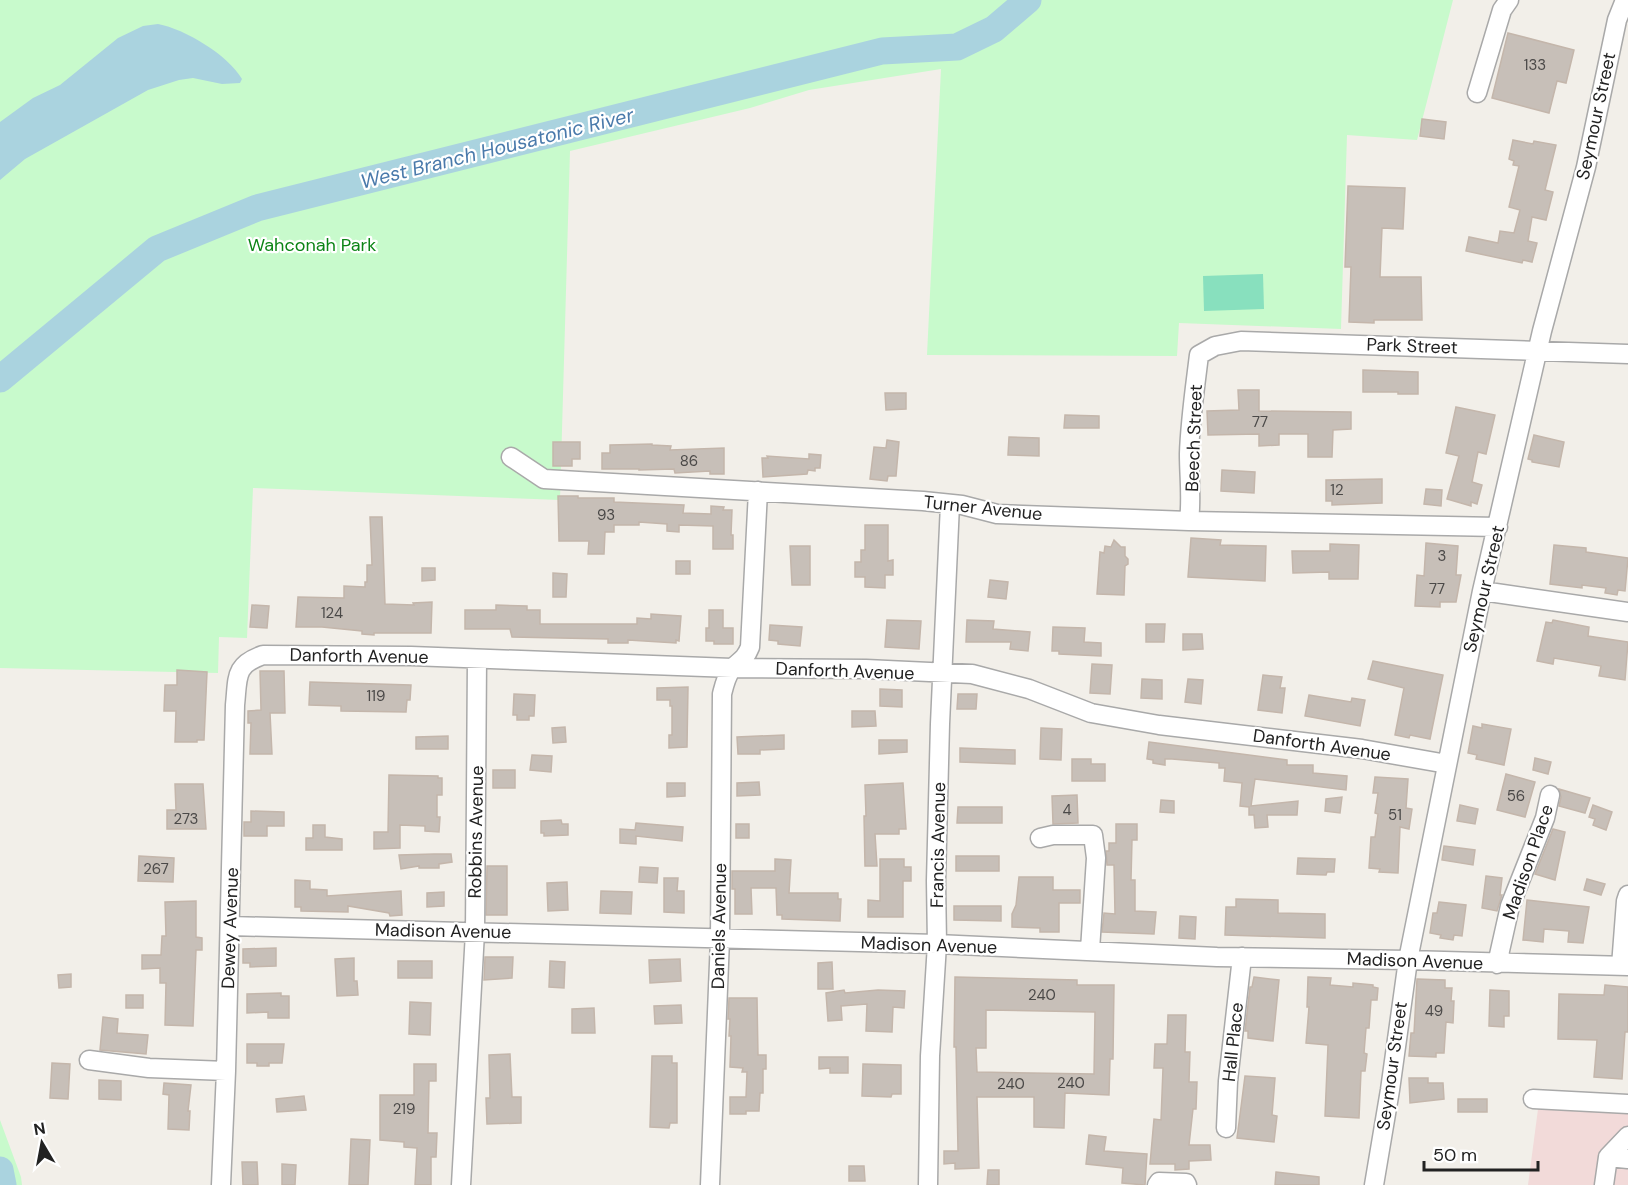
<svg xmlns="http://www.w3.org/2000/svg" width="1628" height="1185" viewBox="0 0 1628 1185" font-family="'DM Sans',sans-serif">
  <style>
    .commercial { fill: #f2dad9 }
    .park { fill: #c8facc }
    .pitch { fill: #88e0be }
    .water { fill: #aad3df }
    .lines { fill: none; stroke-linecap: round; stroke-linejoin: round }
    .river { stroke: #aad3df; stroke-width: 27 }
    .building { fill: #c7bfb8; stroke: #c4b6ab; stroke-width: 1.5; fill-rule: evenodd }
    .minor-casing { stroke: #a9a9a9; stroke-width: 21 }
    .minor { stroke: #fff; stroke-width: 18 }
    .labels { text-anchor: middle; dominant-baseline: central; stroke-width: 4.5; stroke-linejoin: round; paint-order: stroke }
    .number-label { font-size: 15px; fill: #4b4948 }
    .street-label { font-size: 18px; fill: #222; stroke: #fff }
    .park-label { font-size: 18px; fill: #0c8416; stroke: #fff }
    .water-label { font-size: 20px; font-style: italic; fill: #4a7aab; stroke: #fff }
  </style>
  <rect width="100%" height="100%" fill="#f2efe9"/>
  <path class="commercial" d="M1540,1094L1628,1101V1185H1528Z"/>
  <path class="park" d="M0,0H1453L1417,140L1347,135L1341,329L1179,323L1177,356L927,355L941,69L809,90L750,108L570,151L560,500L253,488L247,638L219,637L218,673L0,668Z
    M0,1120L21,1177L22,1185H0Z"/>
  <path class="pitch" d="M1263,274L1264,309L1204,311L1203,276Z"/>
  <path class="water" d="M158,24C185,29 228,55 242,79L240,83L222,84L193,78L179,80L148,90L25,159L0,180V122L33,98L60,85L118,38L143,26Z"/>
  <g class="lines">
    <path class="river" d="M0,379L157,249L257,208L882,51L957,47L994,29L1028,0
      M0,1170L3,1185"/>
  </g>
  <path class="building" d="M1508,33L1574,50L1566,83L1557,81L1549,113L1492,98Z
    M1422,119L1446,122L1444,139L1420,136Z
    M1513,140L1533,144L1534,141L1556,145L1545,190L1553,192L1546,220L1532,217L1528,241L1537,243L1532,262L1523,260L1522,263L1466,251L1469,237L1498,243L1500,231L1514,233L1520,210L1509,207L1519,166L1513,165L1514,161L1509,159Z
    M1348,186L1405,188L1403,229L1382,228L1380,277H1421L1422,320H1374V323L1349,322L1351,267H1345Z
    M1363,370L1418,372V394H1398V392H1363Z
    M1238,390H1259V411L1351,412V429L1333,430L1332,457H1308V434H1279V445L1259,446V434L1208,435L1207,411L1239,410Z
    M885,393H906V409L886,410Z
    M1456,407L1495,415L1486,454L1478,452L1472,482L1482,485L1477,504L1471,502V506L1447,499L1459,456L1446,453Z
    M1065,415L1099,416V428H1064Z
    M1534,435L1564,442L1559,467L1532,462V460L1528,459Z
    M1009,437L1039,438V456L1008,455Z
    M887,440L899,442L896,476H888L887,481L870,479L874,447L886,448Z
    M553,442H580V459H572V466H553Z
    M652,444V445L671,446L670,450L724,448V474H710V471L675,473L674,469L639,470V469H602V453H610V445Z
    M809,454L821,455L820,468H815V471L808,470L807,474L763,477L762,458H768L767,456L809,459Z
    M1222,470L1255,472L1254,493L1221,491Z
    M1382,479V503L1332,505V501H1326V480Z
    M1426,489L1442,490L1441,506L1424,504Z
    M558,496H578V498H614V502L684,505L683,513L711,514V506L724,507L723,510H732L731,535H733V549H713V526L679,525V532L667,531V524L639,522V525H614V532H605L604,554H588L589,541H559Z
    M370,517H382L385,604L414,605L413,603L432,602L431,633H374V635L362,634V631L322,627H296L298,597L344,598V586L365,587V582H367V565H372Z
    M865,525H888V561L893,560V575H885V588L865,587V577H855V562H861V550H865Z
    M1191,538L1221,540L1220,545L1266,546L1265,581L1188,577Z
    M1114,540L1121,547H1125V556L1128,559V564L1125,566L1124,595L1097,594L1100,552L1104,553L1105,546L1111,547Z
    M1426,543L1458,546L1456,575H1461L1456,602H1440V607L1415,606L1417,575L1424,576Z
    M1330,544L1359,545L1358,579H1329V572L1293,573L1292,551H1330Z
    M1554,545L1586,548V552L1628,558L1625,591L1618,590L1617,595L1605,593L1606,588L1582,585V588L1550,584Z
    M790,546H810V585H792Z
    M676,561H690V574H676Z
    M422,568H435V580L422,581Z
    M553,573L567,574L566,597H553Z
    M990,580L1008,582L1006,599L988,597Z
    M252,605L269,606L267,628L250,627Z
    M496,605L527,606V610H540V624H637V618L651,619V614L681,616L679,641L676,640V643L628,640V643H608V639L512,637L510,629H465V610H496Z
    M709,610H723V628H733V644H714V641H706V628H709Z
    M887,620L921,621L919,649L885,647Z
    M967,620L994,621L993,629L1030,632L1028,651L1010,649L1011,642H966Z
    M1553,620L1589,627L1588,636L1628,642L1625,680L1599,676L1601,666L1554,658L1553,664L1537,661L1546,622L1552,623Z
    M1146,624H1165L1164,642H1146Z
    M770,625L802,627L800,646L778,644V641L769,640Z
    M1053,627L1085,628L1084,642L1101,643V656L1059,654V651H1052Z
    M1183,634H1202L1203,649L1183,650Z
    M1373,661L1443,675L1430,739L1410,735L1409,738L1395,735L1404,688L1368,679Z
    M1092,664L1112,665L1110,694L1090,693Z
    M177,670L207,672L204,740H197V742H175L176,711H164L165,685H177Z
    M260,671H284L285,713H270L272,754H250L251,723H248V711L261,710Z
    M1263,675L1282,677L1280,688H1285L1282,713L1258,710Z
    M1142,679L1162,680V699L1141,698Z
    M1188,679L1203,680L1201,704L1185,702Z
    M310,682L411,685L410,700H407L406,712L341,711V706L309,705Z
    M688,687L687,747L669,748V735H672V706H670V700H657V688Z
    M880,689L902,690V707L880,706Z
    M514,694L535,695L534,716H529V720H517V715H513Z
    M958,694H977L976,709H957Z
    M1309,695L1351,702L1352,698L1365,700L1360,726L1305,716Z
    M852,711H875L876,726L852,727Z
    M1482,724L1511,729L1504,765L1476,759L1477,755L1468,753L1473,726L1482,728Z
    M565,727L566,742L553,743L552,728Z
    M1041,728L1062,729L1061,760L1040,759Z
    M784,735V749L760,750V754H738L737,737Z
    M448,736V749H416V737Z
    M879,740H907V752L879,754Z
    M1149,742L1287,760V765H1313V773L1347,776L1346,790L1255,779L1251,806L1298,801L1297,815H1267L1268,827L1255,828L1254,815H1249V807L1240,806L1242,783L1224,781L1225,768H1219V763L1172,759H1165V765L1153,763V760L1147,759Z
    M960,748L1015,750V764L960,762Z
    M532,755L552,756L551,772L530,770Z
    M1535,758L1551,762L1548,774L1533,770Z
    M1072,759H1091V764H1105V781H1072Z
    M493,770H515V788H493Z
    M1506,774L1535,782L1525,817L1497,810Z
    M389,775L438,776V778H442V795H437V817H440L439,832L425,831V826L400,825V848L374,849V832H388Z
    M1375,777L1408,779L1406,808L1412,809L1409,829L1400,827L1398,873L1379,872L1380,869L1369,868L1371,837H1375L1378,814L1375,813L1378,793H1373Z
    M759,782L760,795L737,796V783Z
    M667,783H685V796L667,797Z
    M903,783L906,829H899V834H875L877,866H865L864,816H866L865,785Z
    M175,784H203L206,829H167V810H176Z
    M1559,789L1590,798L1585,813L1559,806L1561,797Z
    M1077,795L1078,823L1053,824L1052,796Z
    M1342,797L1340,813L1325,811L1326,799Z
    M1161,800L1174,801V813L1160,812Z
    M1460,805L1478,809L1475,824L1457,821Z
    M1593,805L1612,812L1606,830L1593,825L1595,819L1589,817Z
    M958,807H1002V823H957Z
    M251,811L284,812V826H267V836H244V822H251Z
    M561,820L562,824H568V835L544,836V833H541V821Z
    M636,823L683,827L682,841L636,836V844L620,843V829L635,830Z
    M736,824H749V838H736Z
    M1116,824H1137V840H1132L1131,880H1135V911L1156,912L1154,934L1102,932L1104,913L1115,914L1114,865H1107L1106,851H1109V843H1116Z
    M313,825H325V837L342,839V850H306V838H313Z
    M1553,829L1565,832L1555,880L1535,874Z
    M1444,846L1475,850L1473,865L1442,860Z
    M434,854H451L452,862L439,864V868H419V866L401,869L399,855Z
    M139,856L174,858L173,882L138,881Z
    M956,856H999V871H956Z
    M1298,858L1335,859L1334,872H1327L1326,875L1297,874Z
    M775,859L791,860L789,893H838V899H841L840,921L782,919V915H777L776,888H751L752,914H735V889H732V871H775Z
    M880,859H904V867H911V881H903V917H868V900L880,901Z
    M487,866H507V915H486Z
    M640,867L658,868L657,883L639,882Z
    M1486,876L1502,878L1500,895H1502L1497,911L1482,908Z
    M1019,877H1053V890H1080V903H1059V932H1040V928L1012,927V914L1016,905Z
    M664,878H678L677,891H684V913L664,912Z
    M1587,879L1605,884L1601,895L1584,890Z
    M295,880L310,881V889L327,890V896L401,891L402,915L390,916L389,913L348,906V912L301,911V907H295Z
    M567,882L568,910L548,911L547,883Z
    M601,891L632,892L631,914L600,913Z
    M444,892V906L427,907V893Z
    M1236,899L1278,900V913L1325,914V938L1225,935L1226,907H1236Z
    M1527,900L1589,907L1583,943L1568,942L1569,931L1544,929L1543,942L1523,940Z
    M196,901V937L202,938V950H196L193,1026L165,1025L166,983H160V968L142,969V955H161L162,936H166L165,902Z
    M1439,902L1466,905L1462,936L1454,935L1453,940L1440,938L1441,935L1430,933L1433,913H1437Z
    M954,906H1001V921L954,920Z
    M1180,916L1196,917L1195,939L1179,938Z
    M276,948V966L250,967V963H243V949Z
    M485,957H513L512,978L484,980Z
    M354,958V981H357L358,995L337,996L335,959Z
    M680,959L681,981L650,983L649,960Z
    M398,961H432V978H398Z
    M550,961L565,962L564,988L549,987Z
    M832,962L833,989H818V963Z
    M71,974V987L59,988L58,975Z
    M955,977L1077,980V985H1114L1113,1059H1110L1109,1095L1065,1093L1064,1128L1034,1127V1097H977L979,1168L955,1169V1163L944,1164V1151H958L956,1047H954ZM986,1010L1095,1012L1094,1074L977,1072L976,1048H986Z
    M1254,977L1279,980L1273,1041L1248,1038V1031H1245L1250,987H1252Z
    M1308,977L1331,978L1330,985L1353,987V983L1373,985V987L1378,988L1377,1000H1371L1369,1028H1366L1364,1053L1367,1054L1365,1071H1361L1359,1118L1325,1116L1328,1045L1306,1043L1309,1007H1307Z
    M1417,979L1445,980V988H1452L1451,1001H1454L1453,1023L1446,1022L1444,1053H1436V1057L1409,1056L1411,1033H1414Z
    M1605,985L1628,987V1032H1625L1622,1079L1594,1077L1597,1040L1558,1039L1559,994L1604,995Z
    M844,990L845,993L878,990L905,991L904,1008L893,1007L892,1032L866,1031L867,1004L841,1006L842,1020L828,1021L826,993Z
    M1490,990L1509,991V1016H1504V1027L1489,1026Z
    M281,993V996H289V1018H268V1012L247,1013V994Z
    M126,995H143V1008H126Z
    M729,998H757L758,1055H766V1069H763V1093H760L759,1111H746V1114H730V1097H746L747,1072H742L743,1068L730,1067L731,1036H729L730,1019H728Z
    M410,1002L431,1003L430,1035L409,1034Z
    M681,1005L682,1023L655,1024L654,1006Z
    M594,1008L595,1033H572V1009Z
    M1168,1015H1186L1185,1052H1190L1189,1082H1197L1196,1109H1193L1189,1145H1210L1211,1160L1189,1161V1169L1175,1170V1164H1150L1154,1119L1161,1120L1163,1068H1154L1155,1044H1167Z
    M103,1017L118,1019L117,1033L148,1035L146,1054L100,1050Z
    M247,1044H284L282,1063H269V1066H257V1063H247Z
    M510,1054L512,1097H521V1123L487,1124L486,1098H490L489,1055Z
    M652,1056H672V1063H677V1123H670L669,1128L650,1127Z
    M819,1057H848V1073H830V1068L819,1069Z
    M52,1063L70,1064L68,1099L50,1098Z
    M414,1064H436V1081H429L428,1133H437L436,1157H431V1185H415L417,1148L404,1147V1142L380,1140V1095H414Z
    M863,1064L901,1065V1094H892L891,1097L862,1096Z
    M1245,1076L1275,1078L1272,1115L1277,1116L1274,1142L1237,1138Z
    M1409,1078H1428V1083H1443L1444,1099L1410,1103Z
    M99,1080L121,1081V1100L99,1099Z
    M164,1083L191,1085L188,1111H190L189,1130L168,1129L169,1095L163,1094Z
    M304,1096L306,1110L277,1112L276,1099Z
    M1458,1099H1487V1112H1458Z
    M1089,1135L1106,1137L1104,1151L1147,1154L1145,1185L1122,1183L1123,1168L1086,1164Z
    M351,1139L370,1140L368,1185H349Z
    M242,1162H257L258,1185H243Z
    M282,1164L296,1165L295,1185H282Z
    M849,1166H864L865,1181H849Z
    M988,1170H999V1185H987Z
    M1276,1172L1319,1177V1185H1275Z"/>
  <g class="lines">
    <defs>
      <path id="minor" d="M1477,93L1502,10L1509,0
        M511,457L544,479L923,501L962,505L997,514L1189,521L1498,527
        M1189,521C1192,498 1189,477 1189,454C1190,421 1195,388 1199,355L1215,346L1241,341L1628,354
        M1482,591L1628,612
        M1040,838L1053,835H1093L1096,858L1090,950
        M230,926L937,944L1217,957L1408,960L1628,966
        M1497,964L1510,906L1545,818L1550,795
        M1621,966L1626,901L1628,895
        M89,1060L149,1068L226,1071
        M1533,1099L1628,1104
        M1226,1128L1228,1081L1242,957
        M1608,1157L1628,1136
        M221,1185L226,1071L235,705C238,677 234,665 263,655L411,656L732,668L866,669L972,674L1029,689L1091,713L1159,725L1362,749L1447,764
        M461,1185L475,932L477,659
        M710,1185L720,939L722,694C724,686 726,677 731,670C739,660 744,662 750,647L758,491
        M928,1185L930,1056L937,944L936,881L940,724L950,504
        M1157,1185L1159,1182L1186,1183L1187,1185
        M1374,1185L1390,1090L1408,960L1482,591L1542,331L1586,167L1617,20L1625,0
        M1604,1185L1608,1157L1628,1159"/>
    </defs>
    <use href="#minor" class="minor-casing"/>
    <use href="#minor" class="minor"/>
  </g>
  <g class="labels">
    <g class="number-label">
      <text x="1535" y="65">133</text>
      <text x="1260" y="422">77</text>
      <text x="689" y="461">86</text>
      <text x="1337" y="490">12</text>
      <text x="606" y="515">93</text>
      <text x="1442" y="556">3</text>
      <text x="1437" y="589">77</text>
      <text x="332" y="613">124</text>
      <text x="376" y="696">119</text>
      <text x="1516" y="796">56</text>
      <text x="1067" y="810">4</text>
      <text x="1395" y="815">51</text>
      <text x="186" y="819">273</text>
      <text x="156" y="869">267</text>
      <text x="1042" y="995">240</text>
      <text x="1434" y="1011">49</text>
      <text x="1071" y="1083">240</text>
      <text x="1011" y="1084">240</text>
      <text x="404" y="1109">219</text>
    </g>
    <g class="street-label">
      <text transform="translate(1596 116) rotate(-78)">Seymour Street</text>
      <text transform="translate(1412 346) rotate(2)">Park Street</text>
      <text transform="translate(1194 438) rotate(-88)">Beech Street</text>
      <text transform="translate(983 508) rotate(6)">Turner Avenue</text>
      <text transform="translate(1484 589) rotate(-77)">Seymour Street</text>
      <text transform="translate(359 656) rotate(1)">Danforth Avenue</text>
      <text transform="translate(845 671) rotate(2)">Danforth Avenue</text>
      <text transform="translate(1322 745) rotate(8)">Danforth Avenue</text>
      <text transform="translate(476 832) rotate(-89)">Robbins Avenue</text>
      <text transform="translate(938 845) rotate(-89)">Francis Avenue</text>
      <text transform="translate(1528 862) rotate(-71)">Madison Place</text>
      <text transform="translate(719 926) rotate(-89)">Daniels Avenue</text>
      <text transform="translate(230 928) rotate(-88)">Dewey Avenue</text>
      <text transform="translate(443 931) rotate(1)">Madison Avenue</text>
      <text transform="translate(929 945) rotate(2)">Madison Avenue</text>
      <text transform="translate(1415 961) rotate(2)">Madison Avenue</text>
      <text transform="translate(1233 1042) rotate(-84)">Hall Place</text>
      <text transform="translate(1392 1066) rotate(-82)">Seymour Street</text>
    </g>
    <g class="park-label">
      <text x="312" y="245">Wahconah Park</text>
    </g>
    <g class="water-label">
      <text transform="translate(497 148) rotate(-14)">West Branch Housatonic River</text>
    </g>
  </g>
  <g transform="translate(42 1143) rotate(350)" stroke="#ffffff" stroke-width="4.5" paint-order="stroke">
  <path d="M0-4.5L10 22L0 15L-10 22Z" fill="#222222"/>
  <text y="-9" font-size="16" font-weight="bold" text-anchor="middle" fill="#222222">N</text>
  </g>
  <path d="M1424 1161v9h114v-9" fill="none" stroke="#222222" stroke-width="3"/>
  <text x="1433" y="1161" font-size="18" fill="#222222" stroke="#ffffff" stroke-width="4.5" paint-order="stroke">50 m</text>
</svg>
